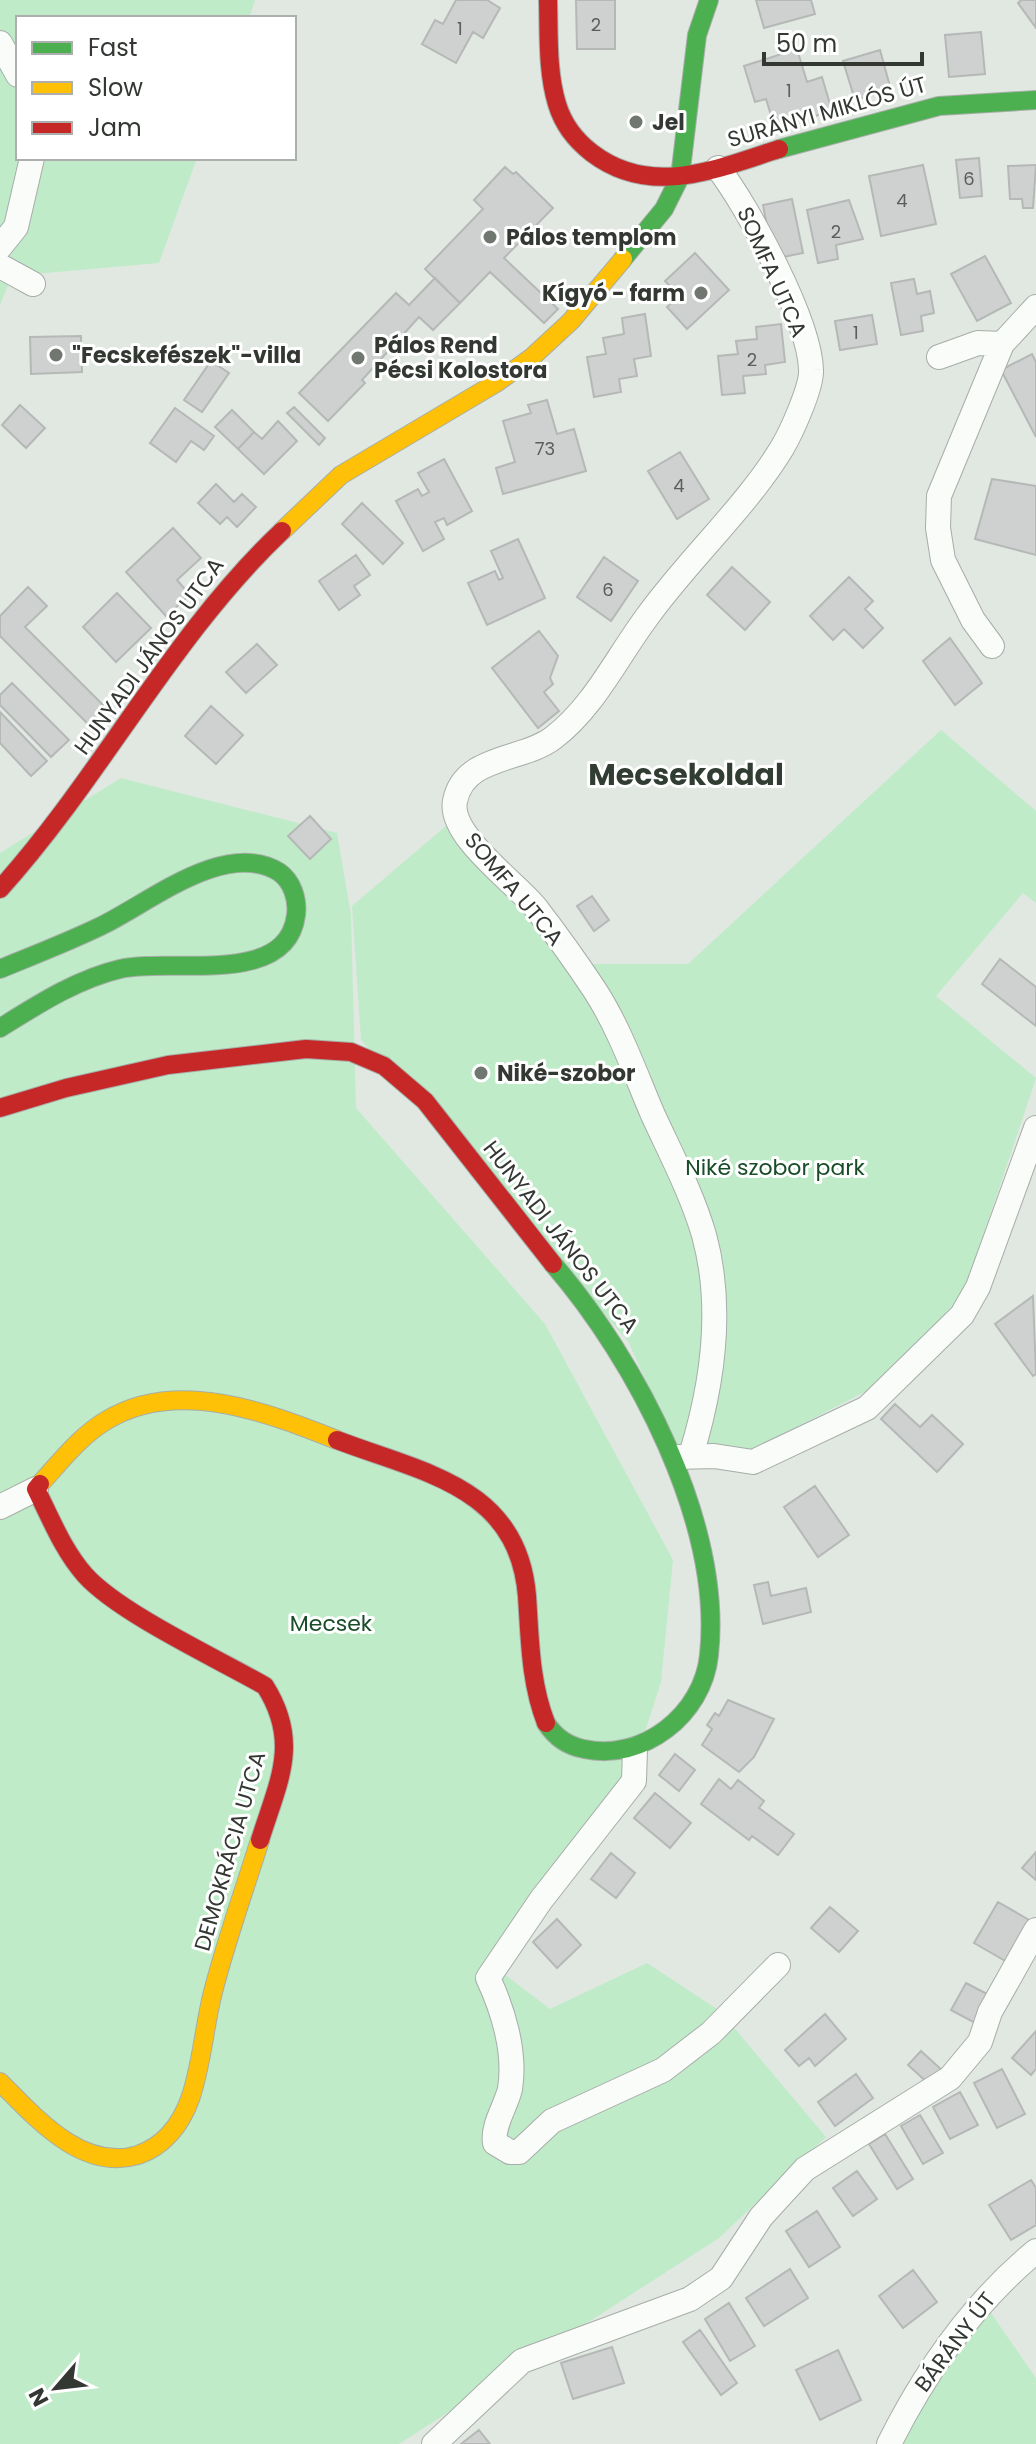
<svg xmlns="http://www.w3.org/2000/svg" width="1036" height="2444" viewBox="0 0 1036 2444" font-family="Poppins,sans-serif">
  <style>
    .green { fill: #c0ebc9 }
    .building { fill: #cfd1d1; stroke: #b5b8b7; stroke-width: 2 }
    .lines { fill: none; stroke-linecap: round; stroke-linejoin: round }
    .street-casing { stroke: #a7ada8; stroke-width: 26 }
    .fast-casing { stroke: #a7ada8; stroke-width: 20 }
    .slow-casing { stroke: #a7ada8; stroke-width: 20 }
    .jam-casing { stroke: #a7ada8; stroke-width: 20 }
    .street { stroke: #fafcfa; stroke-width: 24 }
    .fast { stroke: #4caf50; stroke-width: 18 }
    .slow { stroke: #ffc107; stroke-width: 18 }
    .jam { stroke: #c62828; stroke-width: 18 }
    .poi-dot { fill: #707670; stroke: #fff; stroke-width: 3 }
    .labels { text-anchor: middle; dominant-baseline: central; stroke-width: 6; stroke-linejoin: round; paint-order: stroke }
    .number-label { font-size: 18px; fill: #5b5f5b }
    .street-label { font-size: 22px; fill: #333833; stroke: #fff }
    .poi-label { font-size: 22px; font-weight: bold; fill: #333833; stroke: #fff; text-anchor: start }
    .park-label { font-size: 22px; fill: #184d28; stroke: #fff }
    .district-label { font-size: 30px; font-weight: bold; fill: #313c33; stroke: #fff }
  </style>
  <rect width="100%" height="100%" fill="#e0e8e1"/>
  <path class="green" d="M0,0H255L249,18H18V158H197L159,263L12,276L0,305Z
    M941,730L1036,811V903L1023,893L936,996L1036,1078L965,1290L890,1379L744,1454L677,1451L628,1341L361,1040L352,906L447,825L582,964H688Z
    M121,778L337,833L351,915L356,1108L545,1324L673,1560L661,1682L626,1790L495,1967L550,2009L647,1963L720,2011L826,2137L719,2238L399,2444H0V853Z
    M984,2303L1036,2378V2444H889Z"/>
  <path class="building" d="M456,0H487L500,8L483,38L473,32L456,63L422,44L435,20L443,24Z
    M576,0H615V49H577Z
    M756,0H811L815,14L764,28Z
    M1021,0H1036V28L1018,3Z
    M981,32L985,74L949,77L945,35Z
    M797,49L807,82L822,77L832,111L775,128L766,99L755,102L744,66Z
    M880,50L891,90L855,100L843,61Z
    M979,158L982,196L960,198L956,160Z
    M923,165L936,224L881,236L869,176Z
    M1036,165L1033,208H1023L1022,199H1010L1008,166Z
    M505,167L513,174L516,172L553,208L504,258L558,309L544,323L490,272L460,303L425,269L483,209L474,200Z
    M792,199L803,253L773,259L763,205Z
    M849,200L863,239L836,245L838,259L818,263L807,210Z
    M695,253L729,290L687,329L667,307L679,296L665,281Z
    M985,256L1011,303L977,321L951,274Z
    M435,278L460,303L433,330L419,317L362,380L365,383L328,421L299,393L396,293L409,305Z
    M914,279L917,294L930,291L934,313L921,316L923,331L901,335L891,283Z
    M645,314L651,356L634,359L637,376L619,379L621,392L594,397L587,357L606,354L603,338L624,334L622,318Z
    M872,315L877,344L840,350L835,321Z
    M781,324L785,362L765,365L766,374L743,376L745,393L722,395L718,356L738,354L736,341L757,339L756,327Z
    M81,336L82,372L31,374L30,337Z
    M1032,354L1036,362V437L1001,370Z
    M211,361L229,373L202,412L184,400Z
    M547,400L557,434L574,429L586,471L503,494L496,468L515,462L503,421L531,413L528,405Z
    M20,405L45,428L26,448L2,425Z
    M294,407L325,438L319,445L287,413Z
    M175,408L214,436L204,450L191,441L176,462L150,443Z
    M232,410L254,432L238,449L215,427Z
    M278,421L297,441L264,474L238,449L254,432L262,439Z
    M680,452L709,499L677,519L648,471Z
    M444,459L472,511L447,525L444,518L435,522L444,539L423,551L396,501L418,489L422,496L429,492L418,473Z
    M992,479L1036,486V555L975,539Z
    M216,484L234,502L242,494L256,507L237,527L227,517L220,524L198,503Z
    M362,503L403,543L383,564L342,524Z
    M173,528L201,558L177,580L190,595L166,616L126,572Z
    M518,539L545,598L487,625L468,583L495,571L499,580L503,578L491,551Z
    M356,555L370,575L354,586L360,595L339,610L319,581Z
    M604,557L638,581L611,621L577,597Z
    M732,567L770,602L745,630L707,595Z
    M849,577L873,601L865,609L883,628L863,648L844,629L833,640L810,616Z
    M28,587L47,606L25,627L107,709L90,726L0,636V616Z
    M117,593L151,628L116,662L83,627Z
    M539,631L558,656L550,678L553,684L544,692L559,711L538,728L492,668Z
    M950,638L982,683L955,705L923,661Z
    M257,644L277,665L246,693L226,672Z
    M12,683L69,740L51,757L0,705V695Z
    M211,706L243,735L216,764L185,736Z
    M0,712L47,761L31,776L0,743Z
    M310,816L331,839L310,859L288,836Z
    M592,896L609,920L594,931L577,906Z
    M1000,959L1036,987V1026L982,984Z
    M1033,1296L1036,1374L1033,1376L995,1324Z
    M895,1404L920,1427L932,1415L963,1444L937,1472L881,1419Z
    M815,1486L849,1535L818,1557L784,1507Z
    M768,1582L771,1596L806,1588L811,1612L763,1624L754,1585Z
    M728,1700L774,1719L754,1757L739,1772L702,1745L712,1729L707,1725L715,1713L719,1716Z
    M675,1754L695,1770L679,1791L659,1775Z
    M719,1779L731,1789L738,1780L764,1801L759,1808L794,1834L778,1855L752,1836L749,1840L701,1804Z
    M655,1793L691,1823L670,1848L634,1818Z
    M1036,1852V1880L1022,1868Z
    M611,1853L635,1873L616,1898L591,1879Z
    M998,1902L1031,1921L1007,1962L974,1943Z
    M830,1907L858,1931L839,1952L811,1928Z
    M557,1919L581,1945L557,1968L533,1942Z
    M966,1983L989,1995L975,2023L951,2010Z
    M825,2014L846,2039L815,2066L809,2058L799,2066L785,2050Z
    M1036,2031V2069L1031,2075L1012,2058Z
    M921,2051L943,2071L930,2085L908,2065Z
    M1002,2069L1025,2114L997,2128L974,2083Z
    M856,2074L873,2098L835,2126L818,2102Z
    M960,2092L978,2125L950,2139L933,2107Z
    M920,2115L943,2153L923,2164L901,2126Z
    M885,2134L913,2179L897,2189L869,2144Z
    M857,2171L877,2199L853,2216L833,2188Z
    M1031,2180L1036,2188V2225L1011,2240L989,2205Z
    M817,2211L840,2247L809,2267L786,2231Z
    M790,2269L808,2298L764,2326L746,2298Z
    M913,2270L937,2302L903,2328L879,2296Z
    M729,2303L755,2346L730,2361L705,2319Z
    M700,2330L737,2383L721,2395L683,2342Z
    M612,2347L624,2383L573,2399L561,2363Z
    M838,2350L861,2400L820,2420L796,2370Z
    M479,2430L490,2444H461Z"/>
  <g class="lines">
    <defs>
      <path id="street" d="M0,43L18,75
        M0,247L16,227L32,158
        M0,266L33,284
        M939,357L978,343L1002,344
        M992,646L973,620L943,560L938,528L939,496L1002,344L1036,307
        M691,1455C713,1384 724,1308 704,1235C692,1194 671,1154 653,1115C635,1073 619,1027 594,989C576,962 556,934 536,908C516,883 448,835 455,801C464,755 523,761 553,738C594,707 617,657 647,617C687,561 747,506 782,448C791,433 812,387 811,370C810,321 748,207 718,168
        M677,1457L714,1456L753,1462L867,1408L962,1315L978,1287L1036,1128
        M0,1507L36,1489
        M635,1749L634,1781L541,1900L488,1978C503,2010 516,2052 510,2089C506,2106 492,2126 495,2143L510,2152H519L552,2121L663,2070L711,2033L778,1965
        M434,2444L522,2361L690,2299L721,2278L761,2217L805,2169L950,2078L980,2042L990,2012L1036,1930
        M889,2444C925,2372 973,2303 1036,2251"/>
      <path id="fast" d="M779,149L939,106L1036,100
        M623,259L664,209L680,177L697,35L709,0
        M0,969C34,955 68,942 101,926C149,903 225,839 279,872C292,881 298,899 296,915C287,988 169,957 120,969C77,979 37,1005 0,1028
        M546,1723C555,1737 568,1746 584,1749C642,1762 703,1715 709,1655C723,1524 636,1360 553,1264"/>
      <path id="slow" d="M282,531L341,475L496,383L531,358L571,321L623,259
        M40,1484C61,1461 80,1436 107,1420C178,1377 268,1413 337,1440
        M0,2082C35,2117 82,2172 138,2155C164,2146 181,2124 190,2099C202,2065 204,2027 213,1992C226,1941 244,1891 260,1840"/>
      <path id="jam" d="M548,0C549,34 547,71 557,104C563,124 575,140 592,153C651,198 716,169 779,149
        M0,889C102,776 171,636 282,531
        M0,1108L66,1088L168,1065L306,1049L351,1052L384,1066L425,1101L553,1264
        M337,1440C423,1473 518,1486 527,1596C530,1639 530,1682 546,1723
        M40,1484L36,1489C51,1519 63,1550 85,1575C119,1613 218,1659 265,1686C301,1743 278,1782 260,1840"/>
    </defs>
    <use href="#street" class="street-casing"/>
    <use href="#fast" class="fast-casing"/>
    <use href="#slow" class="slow-casing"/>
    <use href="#jam" class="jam-casing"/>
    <use href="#street" class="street"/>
    <use href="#fast" class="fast"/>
    <use href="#slow" class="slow"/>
    <use href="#jam" class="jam"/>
  </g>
  <g class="poi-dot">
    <circle cx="636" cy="122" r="8"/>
    <circle cx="490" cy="237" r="8"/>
    <circle cx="701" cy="293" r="8"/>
    <circle cx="56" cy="355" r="8"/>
    <circle cx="358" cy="358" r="8"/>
    <circle cx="481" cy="1073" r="8"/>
  </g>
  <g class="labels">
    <g class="number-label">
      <text x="596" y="24">2</text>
      <text x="460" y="28">1</text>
      <text x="789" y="90">1</text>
      <text x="969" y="178">6</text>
      <text x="902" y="200">4</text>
      <text x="836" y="231">2</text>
      <text x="856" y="332">1</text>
      <text x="752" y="359">2</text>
      <text x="545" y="448">73</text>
      <text x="679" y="485">4</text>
      <text x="608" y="589">6</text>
    </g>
    <g class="street-label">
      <text transform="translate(827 112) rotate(-16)">SURÁNYI MIKLÓS ÚT</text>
      <text transform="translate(772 272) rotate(66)">SOMFA UTCA</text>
      <text transform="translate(149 656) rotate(-54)">HUNYADI JÁNOS UTCA</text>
      <text transform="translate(514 889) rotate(50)">SOMFA UTCA</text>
      <text transform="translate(561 1237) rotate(52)">HUNYADI JÁNOS UTCA</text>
      <text transform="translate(230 1851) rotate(-74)">DEMOKRÁCIA UTCA</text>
      <text transform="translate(955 2342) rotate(-53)">BÁRÁNY ÚT</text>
    </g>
    <g class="poi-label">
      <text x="652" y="122">Jel</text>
      <text x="506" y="237">Pálos templom</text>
      <text x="685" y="293" text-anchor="end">Kígyó - farm</text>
      <text x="374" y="345">Pálos Rend<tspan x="374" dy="25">Pécsi Kolostora</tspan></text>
      <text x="72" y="355">"Fecskefészek"-villa</text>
      <text x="497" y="1073">Niké-szobor</text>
    </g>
    <g class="park-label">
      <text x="775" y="1167">Niké szobor park</text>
      <text x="331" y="1623">Mecsek</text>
    </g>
    <g class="district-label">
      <text x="686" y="774">Mecsekoldal</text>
    </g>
  </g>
  <rect x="16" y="16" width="280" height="144" fill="#ffffff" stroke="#adafad" stroke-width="2"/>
  <rect x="32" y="42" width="40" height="12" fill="#4caf50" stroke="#adafad" stroke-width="2"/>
  <text x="88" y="56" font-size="24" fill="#333833">Fast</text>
  <rect x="32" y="82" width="40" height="12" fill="#ffc107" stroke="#adafad" stroke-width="2"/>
  <text x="88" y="96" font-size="24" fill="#333833">Slow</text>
  <rect x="32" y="122" width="40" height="12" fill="#c62828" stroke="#adafad" stroke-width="2"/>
  <text x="88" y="136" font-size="24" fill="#333833">Jam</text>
  <g transform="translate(56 2388) rotate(242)" stroke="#ffffff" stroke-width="6" paint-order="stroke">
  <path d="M0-6L14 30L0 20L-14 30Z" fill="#333833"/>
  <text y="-12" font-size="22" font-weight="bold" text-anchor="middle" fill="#333833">N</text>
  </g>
  <path d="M764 52v12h158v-12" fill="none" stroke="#333833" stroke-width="4"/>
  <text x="776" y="52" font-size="24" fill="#333833" stroke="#ffffff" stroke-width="6" paint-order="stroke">50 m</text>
</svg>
